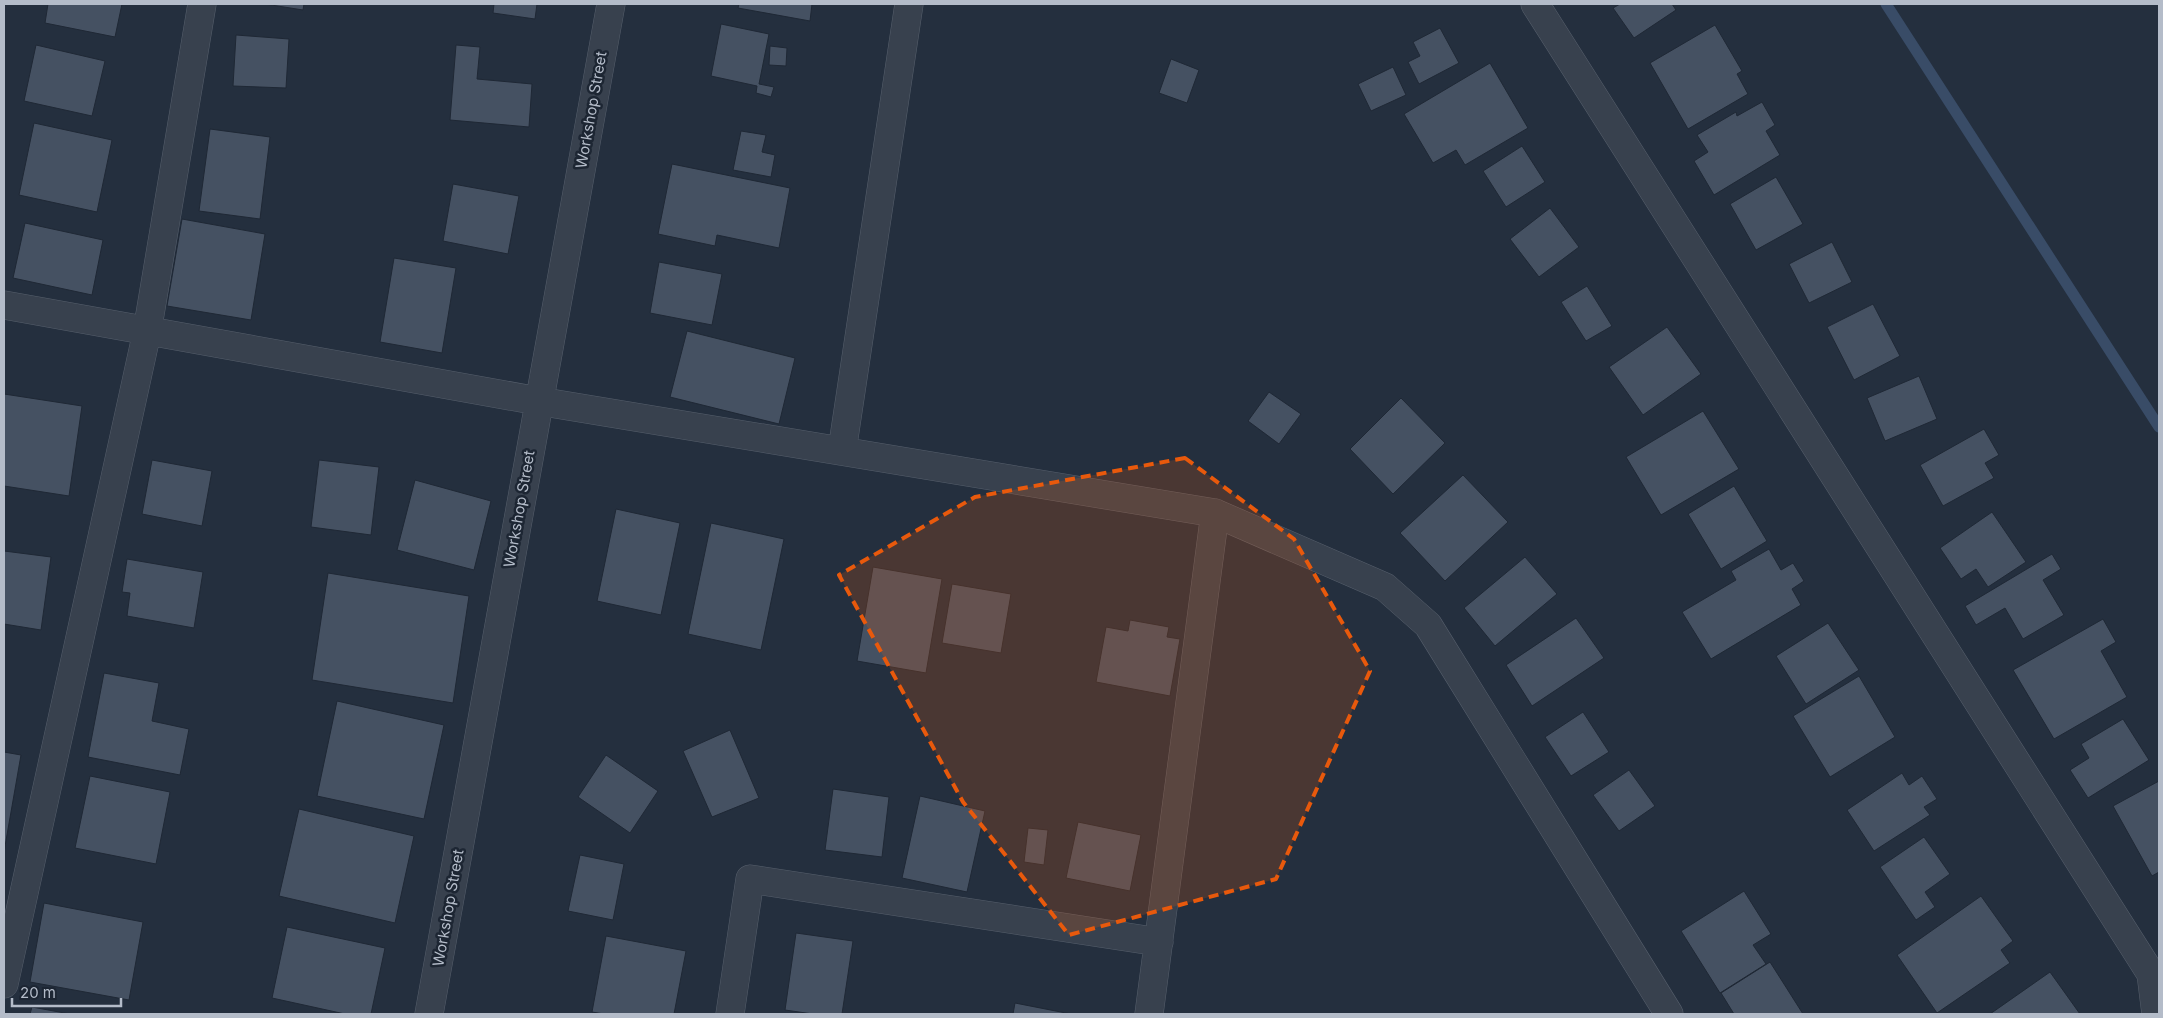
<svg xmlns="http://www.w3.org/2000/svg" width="2163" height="1018" viewBox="0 0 2163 1018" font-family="Inter,sans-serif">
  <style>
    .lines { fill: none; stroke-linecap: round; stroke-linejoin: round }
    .stream { stroke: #394c67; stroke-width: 11 }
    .building { fill: #455162; stroke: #1f2835 }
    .minor-casing { stroke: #565f6c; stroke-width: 29 }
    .minor { stroke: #38414e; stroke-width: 28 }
    .marked { fill: #e8590c; fill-opacity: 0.2; stroke: #e8590c; stroke-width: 4; stroke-dasharray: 10 6; stroke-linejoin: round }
    .labels { text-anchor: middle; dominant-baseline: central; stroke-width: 5; stroke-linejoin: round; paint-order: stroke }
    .street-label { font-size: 15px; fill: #b4bcc9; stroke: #1d2633 }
  </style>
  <rect width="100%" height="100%" fill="#242f3e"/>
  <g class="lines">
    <path class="stream" d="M1886,4L2159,427"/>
  </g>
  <path class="building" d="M48,4H122L115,37L45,23Z
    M265,4H304L303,10Z
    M494,4H537L535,19L493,13Z
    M739,4H812L810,21L738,8Z
    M1620,4H1672L1676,10L1634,38L1613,8Z
    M721,24L769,34L759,84L774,87L771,97L756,93L757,86L711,76Z
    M1715,25L1742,71L1737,74L1748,94L1688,129L1650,63Z
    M1440,28L1459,63L1419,84L1408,62L1420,56L1413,42Z
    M236,35L289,39L286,88L233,86Z
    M36,45L105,61L92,116L24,101Z
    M456,45L480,47L477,79L532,84L529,127L450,120Z
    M770,46L787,48L786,66L769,65Z
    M1171,59L1199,70L1187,103L1159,93Z
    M1490,63L1528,128L1465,165L1456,150L1433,163L1404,114Z
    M1393,67L1406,95L1371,111L1358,84Z
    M1762,102L1775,125L1766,131L1780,155L1714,195L1694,161L1708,152L1697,135L1736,112L1737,116Z
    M34,123L112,140L97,212L19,195Z
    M210,129L270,137L260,219L199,211Z
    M741,131L766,135L762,152L775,155L771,177L733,170Z
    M1522,146L1545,182L1506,207L1483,171Z
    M672,164L790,188L779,248L717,235L715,246L658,234Z
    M1776,177L1803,224L1756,250L1730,204Z
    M453,184L519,196L508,254L443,241Z
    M1550,208L1579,247L1539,277L1510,239Z
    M182,219L265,234L251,320L167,306Z
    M25,223L103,240L92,295L13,278Z
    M1832,242L1852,282L1809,303L1789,264Z
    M394,258L456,268L442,353L380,342Z
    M659,262L722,274L712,325L650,313Z
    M1587,286L1612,326L1586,341L1561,302Z
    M1873,304L1900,356L1854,380L1827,327Z
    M1667,327L1701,374L1643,415L1609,367Z
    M687,331L795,358L779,424L670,397Z
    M1919,376L1937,419L1885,441L1867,398Z
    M1269,392L1301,414L1279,444L1248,421Z
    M4,394L82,406L69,496L4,486Z
    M1401,398L1445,443L1393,494L1350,449Z
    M1703,411L1739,469L1661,515L1626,457Z
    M1984,429L1999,455L1985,463L1994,478L1943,506L1920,465Z
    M152,460L212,471L202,526L142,514Z
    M319,460L379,467L371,535L311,527Z
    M1463,475L1508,522L1445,581L1400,533Z
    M415,480L491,501L474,570L397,550Z
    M1734,486L1767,541L1721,569L1688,514Z
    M616,509L680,523L661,615L597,601Z
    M1992,512L2026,562L1988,587L1976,569L1961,579L1940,548Z
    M711,523L784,539L761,650L688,634Z
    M1769,549L1781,570L1793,563L1804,581L1792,589L1801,605L1711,659L1682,612L1736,580L1731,571Z
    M4,551L51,557L41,630L4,624Z
    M2052,554L2061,569L2043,580L2064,615L2023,639L2005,608L1976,625L1965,606Z
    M1525,557L1557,594L1495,646L1464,608Z
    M127,559L203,572L194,628L127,616L130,593L122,592Z
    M873,567L942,579L926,673L857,661Z
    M328,573L469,596L453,703L312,680Z
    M952,584L1011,594L1001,653L942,643Z
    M1576,618L1604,658L1532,706L1506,665Z
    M2103,619L2116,642L2101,651L2127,697L2054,739L2013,670Z
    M1130,620L1169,627L1167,637L1180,639L1170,696L1096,682L1106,627L1128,631Z
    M1828,623L1859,670L1806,704L1776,656Z
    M104,673L159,683L152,721L189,729L180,775L88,757Z
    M1859,676L1895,737L1830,777L1793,716Z
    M337,701L444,725L424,819L317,796Z
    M1583,712L1609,752L1571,776L1545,737Z
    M2123,719L2149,760L2088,798L2070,770L2089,758L2081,744Z
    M730,730L759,798L712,817L683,751Z
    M4,752L21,755L4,852Z
    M606,755L658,791L630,833L578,797Z
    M1629,770L1655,806L1619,831L1593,795Z
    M1902,773L1909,785L1922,776L1937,799L1924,807L1930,815L1874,851L1847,810Z
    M90,776L170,792L156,864L75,848Z
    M2159,781V872L2152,876L2113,806Z
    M833,789L889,797L882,857L825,850Z
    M920,796L985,811L967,892L902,878Z
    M299,809L414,836L395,923L279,896Z
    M1078,822L1141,835L1130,891L1066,878Z
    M1028,828L1048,830L1044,865L1024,862Z
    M1924,837L1950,874L1925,892L1935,907L1916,920L1880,867Z
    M580,855L624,864L613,920L568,911Z
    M1744,891L1771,934L1753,945L1766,964L1720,993L1681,931Z
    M1981,896L2013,941L2001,950L2010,963L1937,1013L1897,955Z
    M44,903L143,922L129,1000L30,982Z
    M287,927L385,948L371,1014H345L272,998Z
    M796,933L853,941L842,1014H813L785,1010Z
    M606,936L686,951L674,1014H604L592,1012Z
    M1770,962L1803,1014H1734L1721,993Z
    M2050,972L2080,1014H1990Z
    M1015,1003L1071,1014H1013Z
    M32,1007L70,1014H30Z"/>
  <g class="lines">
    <defs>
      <path id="minor" d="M1535,4L2151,974L2156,1014
        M4,305L538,401L1215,513L1385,587L1428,625L1669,1014
        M842,451L909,4
        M4,984L147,332L202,4
        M429,1014L611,4
        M730,1014L750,879L1159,942
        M1149,1014L1215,513"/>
    </defs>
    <use href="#minor" class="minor-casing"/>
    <use href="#minor" class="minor"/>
  </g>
  <path class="marked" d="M1185,458L1294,539L1370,671L1276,879L1069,935L963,802L839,575L975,497Z"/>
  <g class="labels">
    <g class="street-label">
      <text transform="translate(591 110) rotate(-80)">Workshop Street</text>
      <text transform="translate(519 509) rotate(-80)">Workshop Street</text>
      <text transform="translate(448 908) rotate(-80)">Workshop Street</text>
    </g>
  </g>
  <rect width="2163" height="1018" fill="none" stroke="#b4bcc9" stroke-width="10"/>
  <path d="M12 998v8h109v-8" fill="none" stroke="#b4bcc9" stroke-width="2.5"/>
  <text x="20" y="998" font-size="15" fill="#b4bcc9" stroke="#1d2633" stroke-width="4" paint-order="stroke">20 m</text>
</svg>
